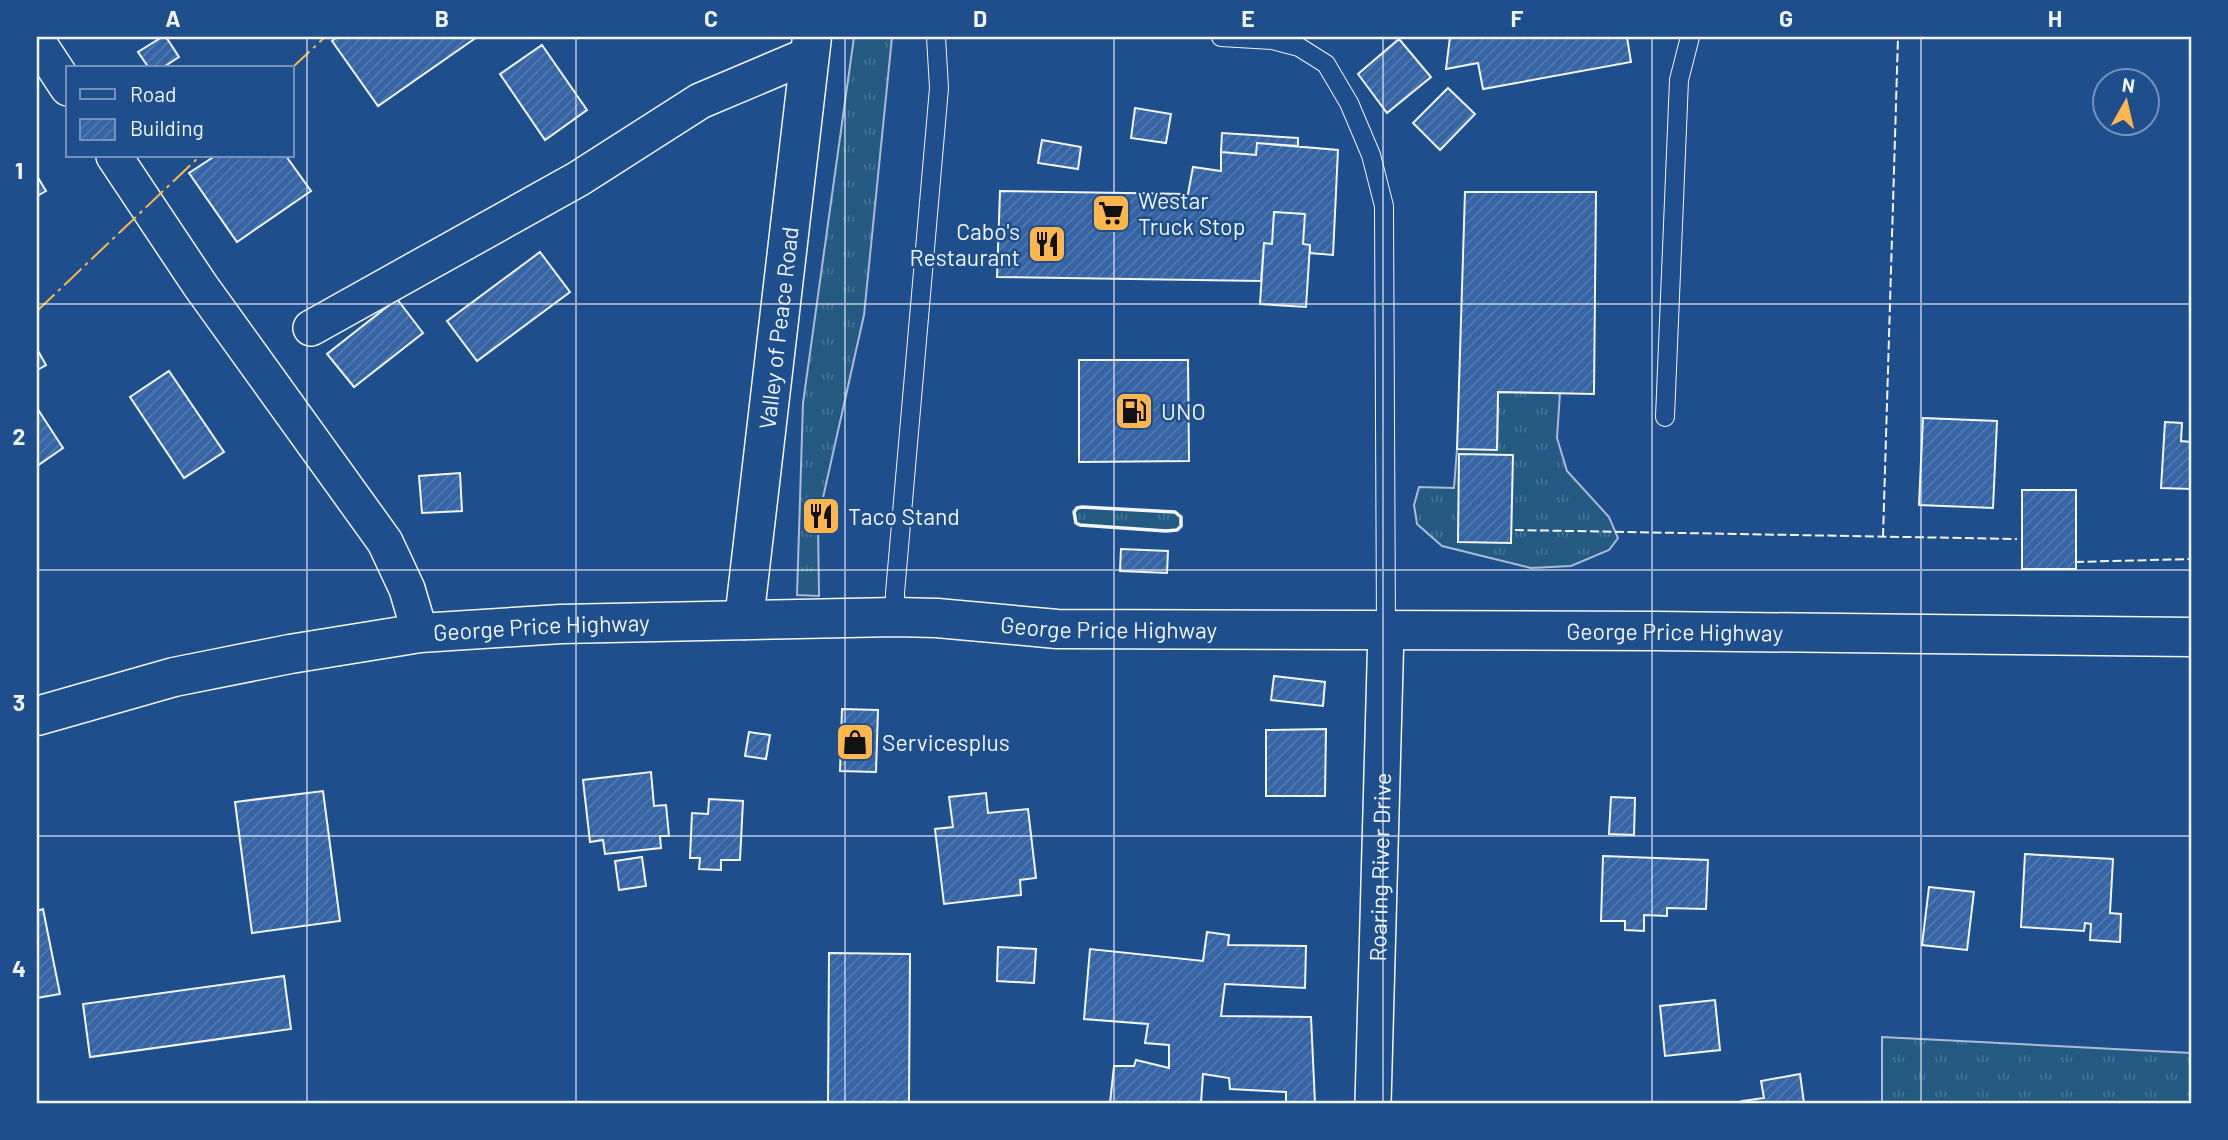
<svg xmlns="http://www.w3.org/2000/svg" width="2228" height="1140" viewBox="0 0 2228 1140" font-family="Barlow,sans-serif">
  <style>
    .grass { fill: url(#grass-tufts); stroke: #a8bbd7; stroke-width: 2 }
    .building { fill: url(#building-hatch); stroke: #f2f6ff; stroke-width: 2 }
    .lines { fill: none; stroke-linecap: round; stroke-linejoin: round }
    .service-casing { stroke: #f2f6ff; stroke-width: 20 }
    .minor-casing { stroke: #f2f6ff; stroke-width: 38 }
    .tertiary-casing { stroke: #f2f6ff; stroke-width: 41 }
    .trunk-casing { stroke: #f2f6ff; stroke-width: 41 }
    .service { stroke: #1f4e8c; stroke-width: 18 }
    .minor { stroke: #1f4e8c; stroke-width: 35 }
    .tertiary { stroke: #1f4e8c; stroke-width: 38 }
    .trunk { stroke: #1f4e8c; stroke-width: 38 }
    .fence { stroke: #f2f6ff; stroke-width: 2; stroke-dasharray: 9 3.5; stroke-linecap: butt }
    .wall { stroke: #f2f6ff; stroke-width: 3.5 }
    .power { stroke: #ffb74d; stroke-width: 2; stroke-dasharray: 24 5 3.5 5; stroke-linecap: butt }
    .grid { fill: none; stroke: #f2f6ff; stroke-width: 2; stroke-opacity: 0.55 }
    .labels { text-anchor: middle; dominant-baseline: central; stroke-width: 5; stroke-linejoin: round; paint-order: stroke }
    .poi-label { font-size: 23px; fill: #f2f6ff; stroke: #1f4e8c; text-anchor: start }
    .street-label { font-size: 23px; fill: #f2f6ff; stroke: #1f4e8c }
    .neatline { fill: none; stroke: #f2f6ff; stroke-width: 2.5 }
    .grid-label { font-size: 23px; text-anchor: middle; font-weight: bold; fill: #f2f6ff }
  </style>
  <defs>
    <pattern id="grass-tufts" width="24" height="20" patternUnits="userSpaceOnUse" patternTransform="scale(1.75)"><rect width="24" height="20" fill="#245a82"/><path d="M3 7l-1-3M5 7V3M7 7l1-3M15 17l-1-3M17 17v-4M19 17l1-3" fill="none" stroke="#447295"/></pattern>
    <pattern id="building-hatch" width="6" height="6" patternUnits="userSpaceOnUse" patternTransform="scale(1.75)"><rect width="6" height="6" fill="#3563a3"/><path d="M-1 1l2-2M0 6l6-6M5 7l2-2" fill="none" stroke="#537ab1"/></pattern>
  </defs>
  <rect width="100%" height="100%" fill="#1f4e8c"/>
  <path class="grass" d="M854,37H892L864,315L818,520L819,596L797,595L803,403Z
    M1498,392L1560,393L1557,438L1567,471L1609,517L1618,538L1609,550L1571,566L1531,568L1442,546L1417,524L1414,505L1419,487L1454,488L1457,449H1497Z
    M1082,507L1175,512L1181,517V526L1177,530L1166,531L1080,525L1076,523L1074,512L1077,508Z
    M1882,1037L2191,1053V1103H1882Z"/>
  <path class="building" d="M162,37H166L179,57L162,68H149L138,52Z
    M337,37H477L378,106L332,41Z
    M1450,37H1627L1631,62L1483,89L1478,63L1446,69Z
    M1399,39L1431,77L1387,113L1358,74Z
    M542,45L587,110L545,140L500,74Z
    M1448,88L1475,114L1440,150L1413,123Z
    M1135,108L1171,114L1166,143L1131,138Z
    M1222,133L1298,138V146L1257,143L1256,155L1221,152Z
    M1042,140L1081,147L1078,169L1038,163Z
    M1257,143L1338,150L1333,255L1310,253V245L1303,244L1305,214L1274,212L1272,244L1264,243L1261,281L997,277L1000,191L1188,194L1193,167L1221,171V152L1256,155Z
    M215,156H286L311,191L237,242L189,173Z
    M37,176L46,191L37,196Z
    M1465,192H1596L1594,394L1498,392L1497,450L1457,449Z
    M1274,212L1305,214L1303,244L1310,245L1306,307L1260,304L1264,243L1272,244Z
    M540,252L570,292L477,361L447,321Z
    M397,299L423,333L354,387L327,354Z
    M37,349L46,365L37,370Z
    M1079,360H1188L1189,461L1079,462Z
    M169,371L224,452L184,478L130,397Z
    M37,408L63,448L37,466Z
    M1923,418L1997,421L1993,508L1919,505Z
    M2165,422L2182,423L2181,441L2191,442V489L2161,488Z
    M1459,454L1513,455L1511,543L1458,542Z
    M460,473L462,511L422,513L419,476Z
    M2022,490H2076V569H2022Z
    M1121,549L1168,551L1167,573L1120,571Z
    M1274,676L1325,682L1323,706L1271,700Z
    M842,709L878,710L876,772L840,771Z
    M1326,729L1325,796H1266V730Z
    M749,732L770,735L766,759L745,756Z
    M651,772L654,806L666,805L669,836H660L661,848L605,854L603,840L590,842L583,780Z
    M323,791L340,921L252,933L235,802Z
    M986,793L988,813L1028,809L1036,878L1020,880L1021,895L944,904L935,829L953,827L949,797Z
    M1611,797L1635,798L1634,835L1609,834Z
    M709,799L743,801L740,860H721V870L699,869L700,858H690L692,813L708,814Z
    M2025,854L2113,859L2110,913L2121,914L2120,942L2090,940L2091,924L2085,923L2084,931L2021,927Z
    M1603,856L1708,860L1706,909L1667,908V916L1644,915V931L1625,930V921H1601Z
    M642,857L646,886L619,890L615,861Z
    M1929,887L1974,892L1967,950L1922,945Z
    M43,909L60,994L37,998V911Z
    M1207,932L1229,935L1228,945L1306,946L1305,988L1225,984L1221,1016L1311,1017L1315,1103H1286V1092L1230,1089L1229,1078L1203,1074L1201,1103H1110L1114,1066H1134L1136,1060L1169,1068V1045L1145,1043L1148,1024L1084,1019L1090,949L1203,961Z
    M998,947L1036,949L1034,983L997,981Z
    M829,953L910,954L909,1103H828Z
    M284,976L291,1029L90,1057L83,1004Z
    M1715,1000L1720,1050L1665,1056L1660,1006Z
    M1800,1074L1804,1103H1743L1742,1101L1764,1098L1761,1081Z"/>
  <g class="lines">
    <defs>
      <path id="service" d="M1221,37L1272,40L1299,47L1326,64L1349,103L1371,155L1384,206L1386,630
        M1665,417L1679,80L1690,37
        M895,617V593L939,88L936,37"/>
      <g id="minor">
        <path d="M37,41L68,88"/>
        <path d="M114,156L200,285L385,542L407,589L420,633"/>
        <path d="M311,328L578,179L700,101L811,54"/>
        <path id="s1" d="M1373,1103L1386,630"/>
      </g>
      <g id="tertiary">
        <path id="s2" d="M744,620L812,37"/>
      </g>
      <g id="trunk">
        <path id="s3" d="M37,716L174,677L290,654L420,633L561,624L895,617L937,618L1057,629L1656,631L2191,637"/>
      </g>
    </defs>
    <use href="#service" class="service-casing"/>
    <use href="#minor" class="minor-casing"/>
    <use href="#tertiary" class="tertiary-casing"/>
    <use href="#trunk" class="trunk-casing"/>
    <use href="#service" class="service"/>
    <use href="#minor" class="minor"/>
    <use href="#tertiary" class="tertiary"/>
    <use href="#trunk" class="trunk"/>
    <path class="fence" d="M1515,530L2017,539
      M1883,537L1898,37
      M2075,562L2191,559"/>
    <path class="wall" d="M1082,507L1175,512L1181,517V526L1177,530L1166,531L1080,525L1076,523L1074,512L1077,508Z"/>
    <path class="power" d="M292,68L325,37
      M37,311L200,156"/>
  </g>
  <path class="grid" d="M307,37V1103M576,37V1103M845,37V1103M1114,37V1103M1383,37V1103M1652,37V1103M1921,37V1103M37,304H2191M37,570H2191M37,836H2191"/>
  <defs>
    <symbol id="supermarket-square" viewBox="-11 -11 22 22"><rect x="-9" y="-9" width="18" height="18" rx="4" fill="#ffb74d" stroke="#1f4e8c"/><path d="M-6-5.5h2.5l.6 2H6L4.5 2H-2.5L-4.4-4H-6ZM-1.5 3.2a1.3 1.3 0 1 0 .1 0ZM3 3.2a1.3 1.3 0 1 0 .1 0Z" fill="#111"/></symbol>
    <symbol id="restaurant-square" viewBox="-11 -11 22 22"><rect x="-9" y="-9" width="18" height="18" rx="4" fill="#ffb74d" stroke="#1f4e8c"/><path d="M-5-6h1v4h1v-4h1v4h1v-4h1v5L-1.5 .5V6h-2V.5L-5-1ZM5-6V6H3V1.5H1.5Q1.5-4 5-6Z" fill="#111"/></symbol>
    <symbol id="fuel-square" viewBox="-11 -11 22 22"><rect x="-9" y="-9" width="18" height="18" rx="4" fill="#ffb74d" stroke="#1f4e8c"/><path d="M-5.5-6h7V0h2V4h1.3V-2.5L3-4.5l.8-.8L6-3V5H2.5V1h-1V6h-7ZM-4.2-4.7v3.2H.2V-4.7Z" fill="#111"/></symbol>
    <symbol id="shop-square" viewBox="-11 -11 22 22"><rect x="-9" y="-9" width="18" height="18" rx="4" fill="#ffb74d" stroke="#1f4e8c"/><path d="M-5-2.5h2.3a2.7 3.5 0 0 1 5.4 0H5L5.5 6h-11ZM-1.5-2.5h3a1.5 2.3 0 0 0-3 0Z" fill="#111"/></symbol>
  </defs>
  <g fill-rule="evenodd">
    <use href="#supermarket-square" x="1089" y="191" width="44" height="44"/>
    <use href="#restaurant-square" x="1025" y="222" width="44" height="44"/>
    <use href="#fuel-square" x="1112" y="389" width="44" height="44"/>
    <use href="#restaurant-square" x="799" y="494" width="44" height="44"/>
    <use href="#shop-square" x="833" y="720" width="44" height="44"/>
  </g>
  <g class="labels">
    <g class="poi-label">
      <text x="1138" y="200">Westar<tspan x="1138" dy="26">Truck Stop</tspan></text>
      <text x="1020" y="231" text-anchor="end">Cabo's<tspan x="1020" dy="26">Restaurant</tspan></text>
      <text x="1161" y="411">UNO</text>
      <text x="848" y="516">Taco Stand</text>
      <text x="882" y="742">Servicesplus</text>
    </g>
    <g class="street-label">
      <text stroke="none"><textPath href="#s2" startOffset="294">Valley of Peace Road</textPath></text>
      <text stroke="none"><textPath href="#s3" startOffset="1082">George Price Highway</textPath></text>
      <text stroke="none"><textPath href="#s3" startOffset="514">George Price Highway</textPath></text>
      <text stroke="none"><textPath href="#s3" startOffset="1648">George Price Highway</textPath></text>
      <text stroke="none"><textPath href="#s1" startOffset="236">Roaring River Drive</textPath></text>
    </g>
  </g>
  <rect width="2228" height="1140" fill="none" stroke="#1f4e8c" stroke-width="77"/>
  <rect x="66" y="66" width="228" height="91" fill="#1f4e8c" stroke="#7391ba" stroke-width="2"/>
  <rect x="80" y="89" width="35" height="10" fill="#1f4e8c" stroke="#7391ba" stroke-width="2"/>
  <text x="130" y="102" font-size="21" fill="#f2f6ff">Road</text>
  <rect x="80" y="119" width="35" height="21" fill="url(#building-hatch)" stroke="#7391ba" stroke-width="2"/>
  <text x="130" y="136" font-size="21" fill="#f2f6ff">Building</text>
  <g transform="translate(2126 102) rotate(8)"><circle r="33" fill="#1f4e8c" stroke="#7391ba" stroke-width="2"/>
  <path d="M0-5L12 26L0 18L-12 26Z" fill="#ffb74d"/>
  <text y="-10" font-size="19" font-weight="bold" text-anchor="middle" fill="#f2f6ff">N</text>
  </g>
  <rect x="38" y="38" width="2152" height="1064" class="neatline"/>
  <g class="grid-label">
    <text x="173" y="27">A</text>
    <text x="442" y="27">B</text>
    <text x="711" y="27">C</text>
    <text x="980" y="27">D</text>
    <text x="1248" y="27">E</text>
    <text x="1517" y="27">F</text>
    <text x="1786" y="27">G</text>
    <text x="2055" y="27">H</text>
    <text x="19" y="179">1</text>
    <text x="19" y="445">2</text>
    <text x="19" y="711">3</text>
    <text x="19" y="977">4</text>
  </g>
</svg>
